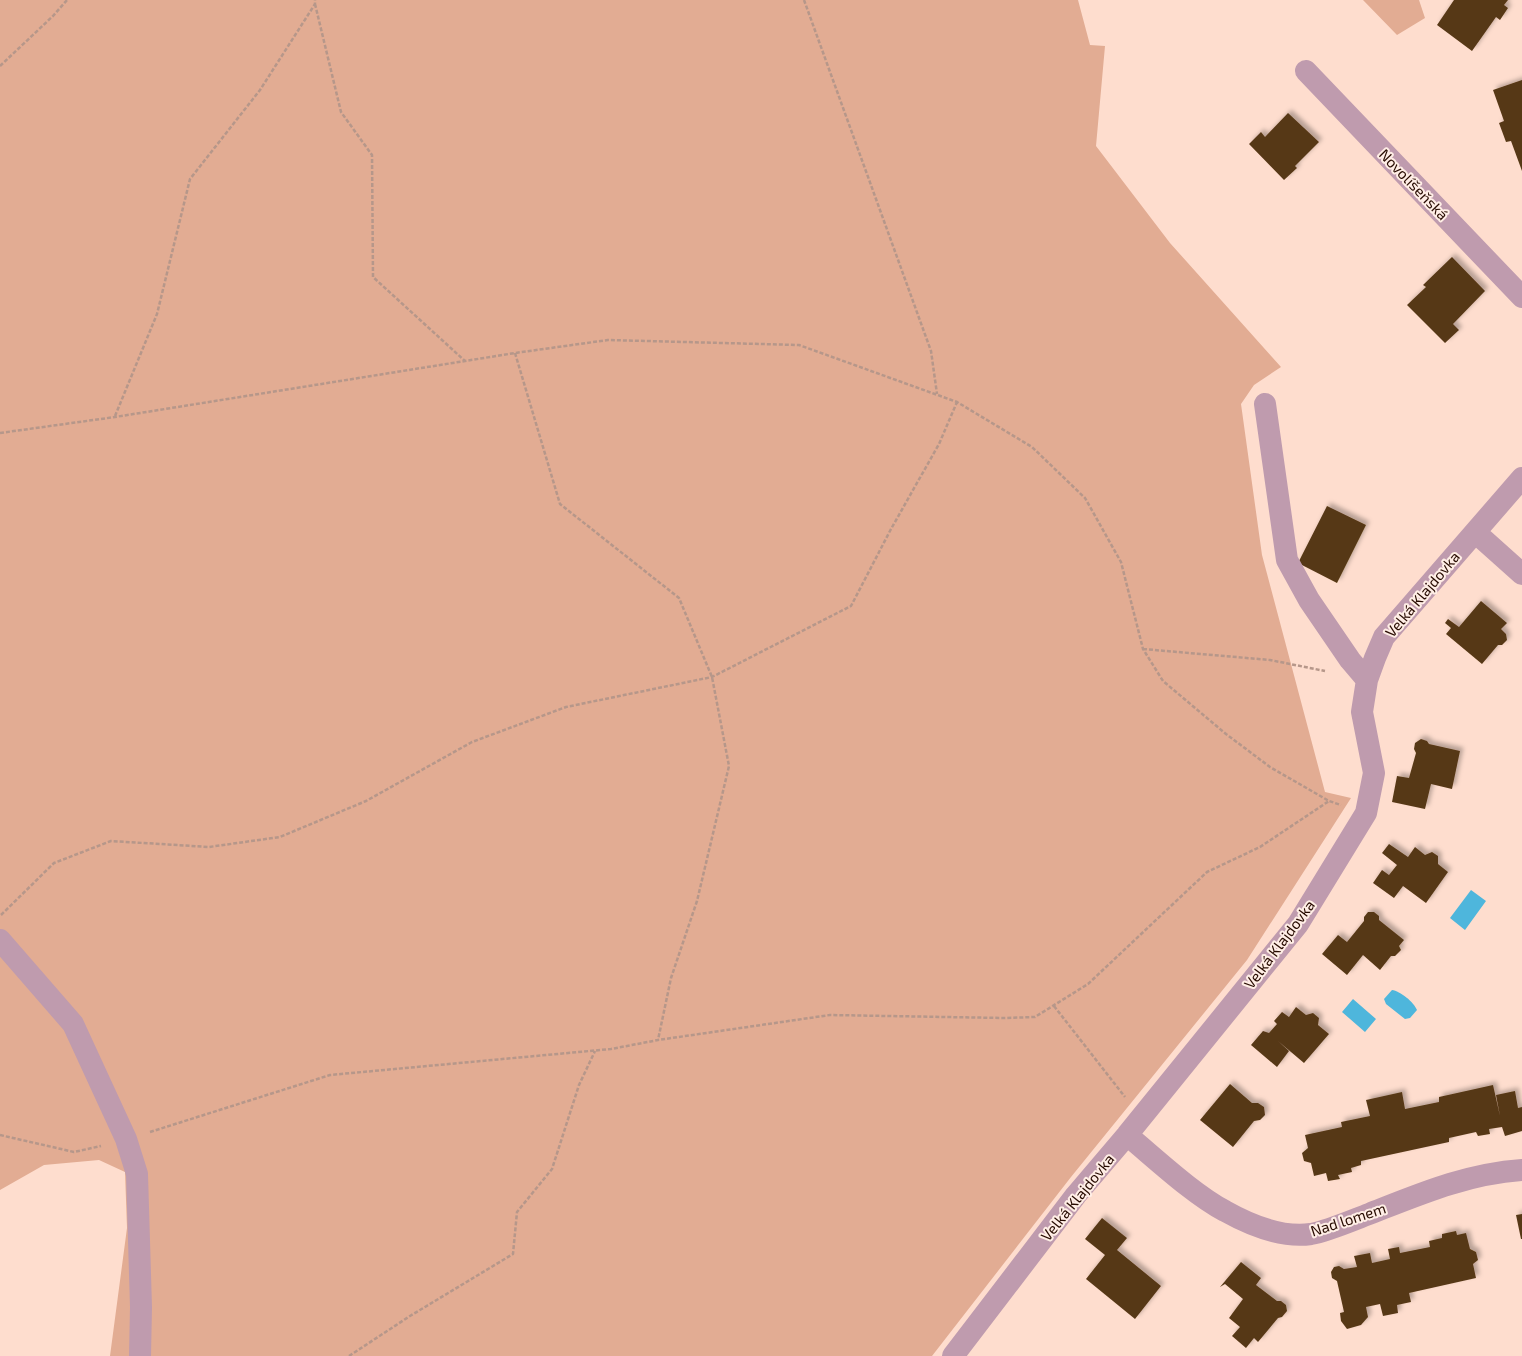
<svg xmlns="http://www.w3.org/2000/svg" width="1522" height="1356" viewBox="0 0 1522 1356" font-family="'Exo 2',sans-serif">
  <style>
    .green { fill: #e2ac93 }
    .water { fill: #4eb6dc }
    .building { fill: #573816; filter: url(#shadow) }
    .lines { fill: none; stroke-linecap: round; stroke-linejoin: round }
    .path { stroke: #b6978a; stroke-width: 2.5; stroke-dasharray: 4 2; stroke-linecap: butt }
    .minor { stroke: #bf9bae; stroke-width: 22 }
    .labels { text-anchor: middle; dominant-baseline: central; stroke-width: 4; stroke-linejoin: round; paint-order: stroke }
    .street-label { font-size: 15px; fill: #270b01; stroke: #ffeee6 }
  </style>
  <defs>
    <filter id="shadow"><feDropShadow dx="3.5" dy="-3.5" stdDeviation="2" flood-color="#0004"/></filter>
  </defs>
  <rect width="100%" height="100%" fill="#feddce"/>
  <path class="green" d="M0,0H1078L1090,45L1105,46L1096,146L1170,243L1281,367L1254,385L1241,404L1262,555L1325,792L1351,798L1247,960L1071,1177L932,1356H110L127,1228L125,1172L99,1160L44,1165L0,1190Z
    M1363,0H1419L1425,18L1397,35Z"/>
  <path class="water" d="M1471,890L1486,901L1465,930L1450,918Z
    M1392,990C1400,991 1414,1002 1417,1010L1410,1018L1405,1019L1386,1004L1384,999Z
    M1353,999L1376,1019L1365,1032L1342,1012Z"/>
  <path class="building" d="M1454,0H1508L1504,5L1508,8L1500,20L1496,17L1472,51L1437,25Z
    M1522,80V171L1511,141L1506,142L1499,123L1504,121L1493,90Z
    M1288,113L1319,142L1295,166L1297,168L1284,180L1249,144L1261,132L1265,137Z
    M1452,257L1485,291L1453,324L1459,330L1445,343L1407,305L1426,287L1423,285Z
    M1327,506L1366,525L1337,583L1298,563Z
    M1481,601L1507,623L1501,629L1506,634L1507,640L1502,645H1498L1482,664L1446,634L1451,628L1445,623L1448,619L1459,627Z
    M1421,739L1427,741L1429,744L1460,751L1452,789L1431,784L1425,809L1392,802L1397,776L1409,778L1416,753L1414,749L1415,743Z
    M1389,844L1408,857L1415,847L1425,855L1432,852L1438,856V864L1448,872L1426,903L1403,886L1394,898L1373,883L1382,870L1389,875L1397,865L1382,853Z
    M1368,912H1374L1379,916V920L1404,940L1399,946L1401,950L1395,956H1391L1380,970L1363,955L1347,975L1322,954L1338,935L1347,942L1364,921V917Z
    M1296,1007L1306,1015L1313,1013L1319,1018L1318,1025L1329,1034L1304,1063L1278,1041L1289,1051L1277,1067L1251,1045L1263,1031L1269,1033L1277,1024L1274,1021L1282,1012L1289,1017Z
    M1230,1084L1252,1103H1258L1264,1107L1265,1115L1260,1120L1254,1121L1233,1147L1200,1120Z
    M1493,1085L1500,1116L1496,1095L1515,1091L1518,1108L1522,1107V1131L1505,1136L1502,1127L1489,1129L1490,1134L1478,1136L1476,1132L1449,1138V1142L1361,1161V1165L1351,1168L1352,1172L1338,1175L1340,1179L1328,1181L1326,1173L1314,1176L1311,1163L1304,1161L1302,1153L1308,1148L1305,1135L1342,1127L1341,1122L1370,1116L1366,1100L1402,1092L1405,1109L1439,1102V1097Z
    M1522,1214V1239H1521L1516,1215Z
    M1102,1218L1127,1238L1117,1250L1161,1286L1135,1319L1086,1279L1105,1255L1085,1239Z
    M1456,1231L1457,1235L1466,1233L1470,1249L1476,1252L1478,1260L1473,1264L1476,1278L1409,1293L1411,1302L1397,1305L1398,1313L1383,1316L1380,1304L1366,1307L1368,1317L1361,1325L1347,1329L1341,1321L1340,1313L1344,1312L1337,1281L1332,1278L1331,1272L1334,1267L1339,1266L1344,1269L1357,1267L1354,1256L1370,1253L1372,1263L1390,1259L1388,1249L1399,1247L1400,1253L1430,1247L1429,1241L1442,1238V1234Z
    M1241,1262L1261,1278L1256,1285L1277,1301H1281L1286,1305L1287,1311L1282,1317L1278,1318L1258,1342L1254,1338L1246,1348L1232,1336L1240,1327L1229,1318L1243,1299L1225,1284L1220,1287Z"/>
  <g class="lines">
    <path class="path" d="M804,0L931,351L937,394
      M315,4L341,112L372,155L373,277L465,361
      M0,66L53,16L67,0
      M515,353L560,504L679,598L712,677L729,766L697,901L671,978L658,1040
      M115,416L157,314L190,179L260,90L315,4V0
      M0,433L115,417L515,353L608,340L799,345L957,402L1032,447L1085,498L1121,562L1143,649L1163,681L1226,734L1270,767L1329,801L1341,805
      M1143,649L1270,660L1325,671
      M1,915L54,863L111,841L209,847L280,837L366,801L472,742L566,707L712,677L851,606L891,529L939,444L957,402
      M1054,1006L1125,1097
      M150,1132L330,1075L611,1049L658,1040L830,1015L1004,1018L1035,1017L1088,984L1207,872L1260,847L1329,801
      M0,1135L74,1152L101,1146
      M349,1356L410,1316L513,1254L517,1212L552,1169L579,1085L595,1051"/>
    <path class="minor" d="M1306,71L1522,297
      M1265,404L1287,560L1309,600L1350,660L1367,680
      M1475,532L1522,574
      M0,940L73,1024L126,1139L137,1174L141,1307L140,1356
      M1127,1135C1156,1159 1193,1194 1225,1211C1250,1225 1283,1238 1311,1234C1328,1231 1353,1220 1369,1214C1420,1194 1466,1174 1522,1170
      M953,1356L1076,1195L1127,1135L1298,924L1366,813L1374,773L1362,712L1367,680L1375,658L1384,637L1522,478"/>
  </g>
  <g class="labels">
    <g class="street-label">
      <text transform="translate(1414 184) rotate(46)">Novolíšeňská</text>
      <text transform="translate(1422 594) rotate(-50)">Velká Klajdovka</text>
      <text transform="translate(1279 944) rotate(-53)">Velká Klajdovka</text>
      <text transform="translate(1077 1197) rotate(-51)">Velká Klajdovka</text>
      <text transform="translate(1348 1219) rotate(-18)">Nad lomem</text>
    </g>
  </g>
</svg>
